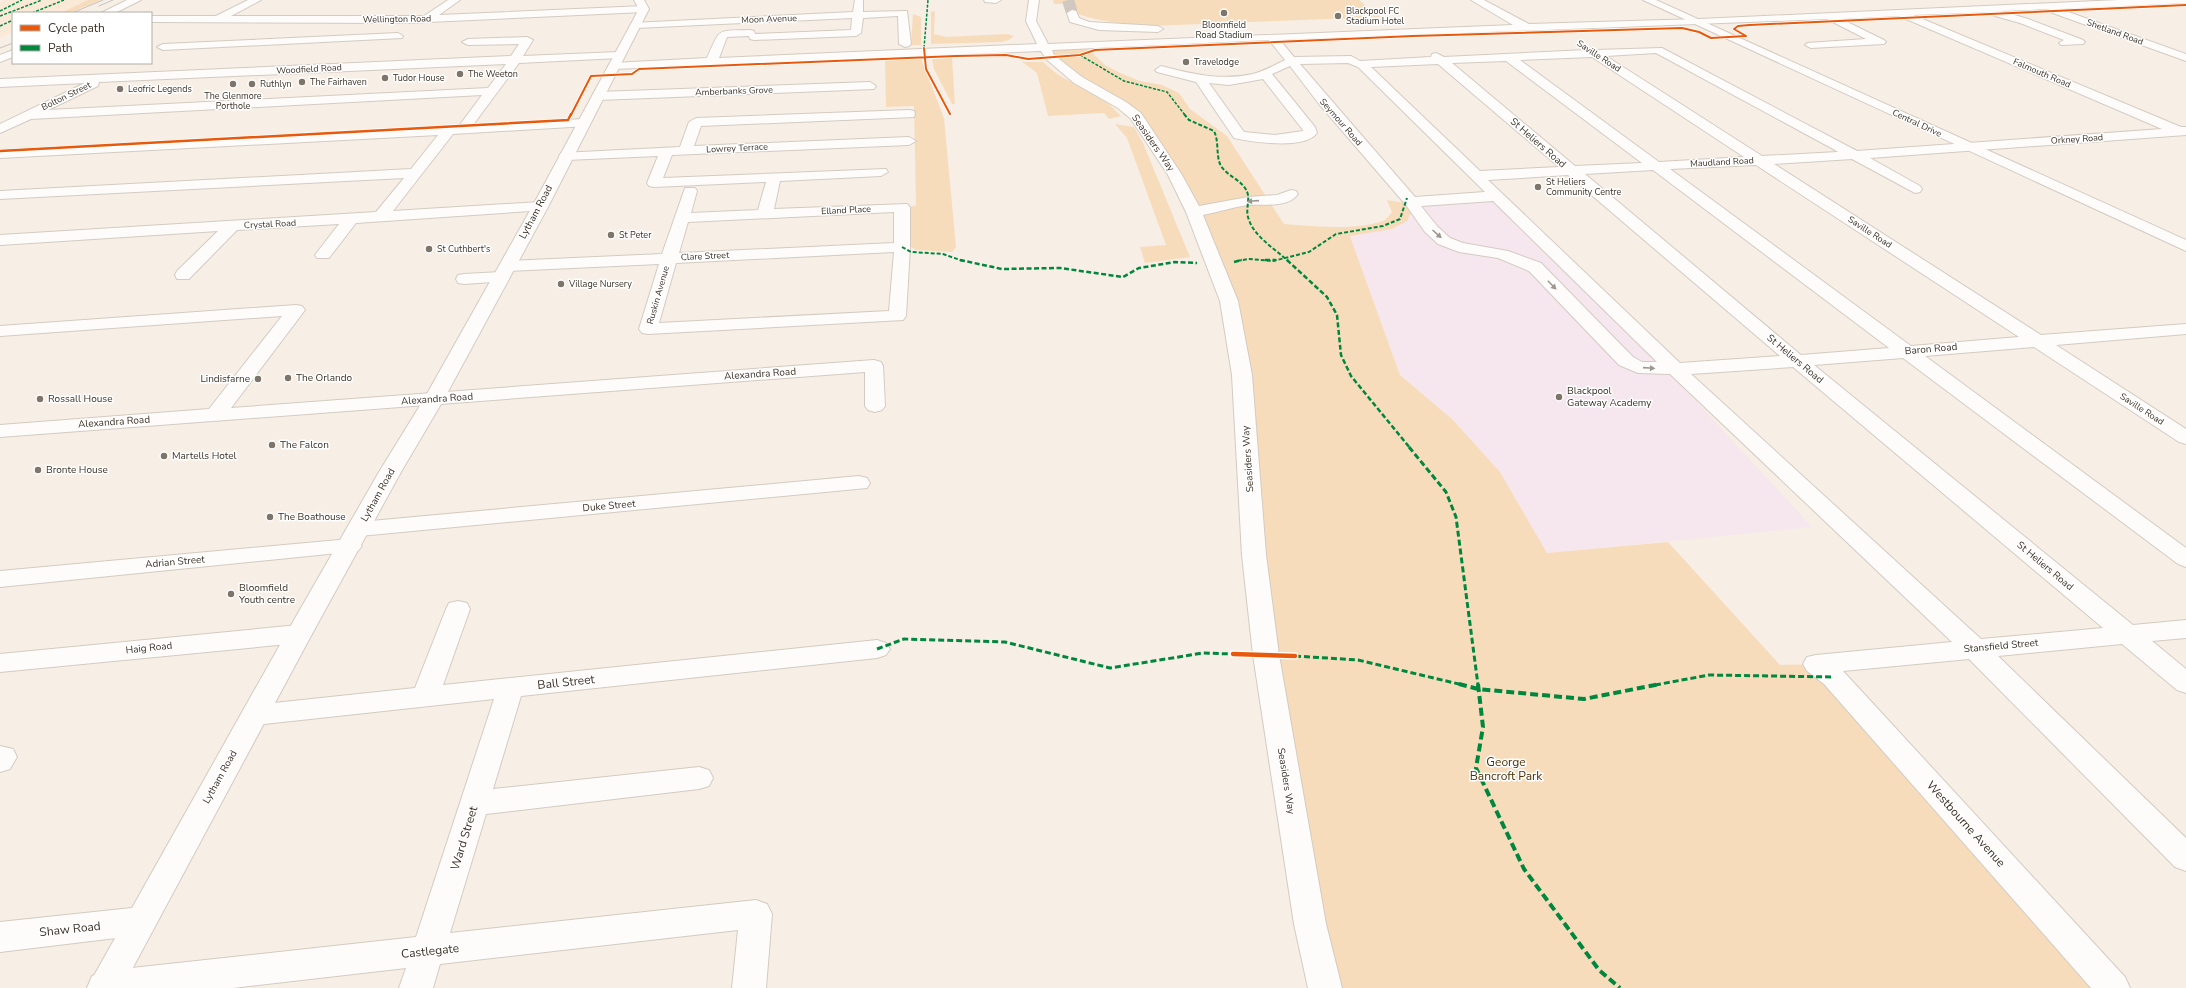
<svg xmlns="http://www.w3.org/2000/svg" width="2186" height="988" viewBox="0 0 2186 988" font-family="'Nunito Sans',sans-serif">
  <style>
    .built { fill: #fae9d6 }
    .education { fill: #f5e7ed }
    .green { fill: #f7dcbc }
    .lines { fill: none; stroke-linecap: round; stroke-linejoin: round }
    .minor-tunnel { stroke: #d1c8bf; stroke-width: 12; stroke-dasharray: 12 5.5; stroke-linecap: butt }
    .minor-casing { stroke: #d3cbc2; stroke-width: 2 }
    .major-casing { stroke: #d3cbc2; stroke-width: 2 }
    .minor { fill: #fefcfb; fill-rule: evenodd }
    .major { fill: #fefcfb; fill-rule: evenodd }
    .tram { stroke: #c6c4c0; stroke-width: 1 }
    .quiet-far4 { stroke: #00873e; stroke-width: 1.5; stroke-dasharray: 3 1.5; stroke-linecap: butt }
    .quiet-far3 { stroke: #00873e; stroke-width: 2; stroke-dasharray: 4 2; stroke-linecap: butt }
    .quiet-far2 { stroke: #00873e; stroke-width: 2.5; stroke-dasharray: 5 2.5; stroke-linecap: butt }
    .quiet-far1 { stroke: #00873e; stroke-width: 3; stroke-dasharray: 6 3; stroke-linecap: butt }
    .quiet { stroke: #00873e; stroke-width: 4; stroke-dasharray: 8 4; stroke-linecap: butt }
    .cycleway-far2-casing { stroke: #fff; stroke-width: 3.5 }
    .cycleway-far1-casing { stroke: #fff; stroke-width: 4 }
    .cycleway-casing { stroke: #fff; stroke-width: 7 }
    .cycleway-far2 { stroke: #e8590c; stroke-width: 2 }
    .cycleway-far1 { stroke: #e8590c; stroke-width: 2.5 }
    .cycleway { stroke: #e8590c; stroke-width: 4.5 }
    .oneway { fill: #9c9791 }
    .poi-dot { fill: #7d746a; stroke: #fff; stroke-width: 1.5 }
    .labels { text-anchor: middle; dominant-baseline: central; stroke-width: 3; stroke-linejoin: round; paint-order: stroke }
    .far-poi-label { font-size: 9px; fill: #3b3227; stroke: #fff; text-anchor: start }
    .far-street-label { font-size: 9px; fill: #3b3227; stroke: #fff }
    .street-label { font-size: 10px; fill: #3b3227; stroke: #fff }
    .poi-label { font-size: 10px; fill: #3b3227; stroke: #fff; text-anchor: start }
    .near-street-label { font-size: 12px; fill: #3b3227; stroke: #fff }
    .near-park-label { font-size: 12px; fill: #4c3006; stroke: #fff }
  </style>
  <rect width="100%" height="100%" fill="#f7eee5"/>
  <path class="built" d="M4,0H93L60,13H13V32L0,37V2Z"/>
  <path class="education" d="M1492,199L1668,371L1812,527L1547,553L1500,472L1453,420L1400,375L1350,235L1392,229L1414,207Z"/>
  <path class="green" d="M88,0H101L72,12L61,13Z
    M1053,0H1359L1380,17L1150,26C1121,24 1092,21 1065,9L1063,4H1054Z
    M935,11L934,34L946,37L1007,34L1014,36L1009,40L1001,42L931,44V12Z
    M913,14L921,17V45H911Z
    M1084,45L1105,65L1120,73L1140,81L1162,85L1179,93L1190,109L1227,136L1284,224C1315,226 1352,231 1383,221C1386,220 1389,215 1392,212L1387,200L1413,204L1414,207L1407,221L1392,229L1350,236L1400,375L1453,420L1500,472L1547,553L1668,542L1780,665L1816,664L2113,988H1325L1310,924L1242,375L1194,212L1136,116L1078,80L1043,47Z
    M952,58L955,104H952L934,69L932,59Z
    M921,59L944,118L956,247L952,252L916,250L910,246L911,207L916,205L914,106L886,107L885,60Z
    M1022,62H1043L1057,74L1108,103L1121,116L1109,119L1104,113L1048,116L1037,73Z
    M1115,124L1134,127L1143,143L1190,257L1145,263L1140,247L1166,245L1127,138Z"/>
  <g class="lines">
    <path class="minor-tunnel" d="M1068,0L1072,13"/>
    <defs>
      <path id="minor" d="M248,0H261L231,16H424L448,0H460L439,15L644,6L649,9L644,12L407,23L151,22V16H216Z
        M855,0H863V12L907,11L911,44L909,46L905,47L899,44L898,16L863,18L861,33L856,36L754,40L750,39L749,36L727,37L719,58L1037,44L1026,21L1029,0H1039L1036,21L1048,44L1513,25L1471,0H1484L1529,24L1699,19L2119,0H2186V3L2060,9L2186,54V61L2050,12L2049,9L2001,11L2028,19L2083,40L2085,42L2083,44L2061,45L2059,43L2064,40L2020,23L1995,16L1994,14L1996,12L1913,15L2181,127H2186V135L1870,158L1920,186L1922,189L1920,192L1915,193L1852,159L1774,164L2041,335L2186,324V334L2056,345L2186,429V444L2179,442L2034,347L1925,356L2186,548V567L2178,564L1903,358L1814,365L2133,625L2186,620V638L2152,641L2186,669V693L2177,690L2122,644L1998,656L2186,838V871L2175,867L1969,659L1843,671L2125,977L2130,988H2091L1824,684L1807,671L1803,664L1807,657L1816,655L1952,642L1670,374L1638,373L1619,365L1529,271L1498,258L1459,252L1438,244L1425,232L1406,205L1319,104L1290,66L1272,74L1315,127L1317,133C1305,150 1252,142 1234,138L1196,82L1157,72L1155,70L1161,66C1191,74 1222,81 1253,74C1264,71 1275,65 1285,60L1269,40L1052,50L1054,55L1082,77L1126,102L1141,113L1182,175L1199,206L1248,197L1277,195L1291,190L1296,191L1298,194C1289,208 1263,204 1248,205C1233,207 1218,212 1203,215L1238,301L1252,375L1266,555L1279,655L1326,924L1342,988H1308L1294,924L1253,655L1242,555L1232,375L1220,301L1186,212L1168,175L1131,119L1118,108L1074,83L1046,59L1041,51L614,69L608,66L614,63L707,58C721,27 716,31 750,30L754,31L755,34L851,30L852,18L636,28L632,27L631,25L632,23L853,12ZM1899,16L2162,129L1857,151L1662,48L1596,50L1591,48L1586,50L1444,57L1436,53L1432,54L1431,57L1360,61L1351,56L1294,57L1280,40L1827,19L1866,39L1807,43L1805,45L1811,48L1884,44L1886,42L1884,40L1841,19ZM1656,53L1835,150L1838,152L1762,156L1606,56ZM1592,57L1744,157L1659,162L1520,60ZM1506,61L1642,163L1575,166L1452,63ZM1348,63L1358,67L1485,192L1415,197L1300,64ZM1438,64L1559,167L1480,171L1371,67ZM1263,79L1303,130V131L1275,135L1244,132L1209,83L1229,85ZM1756,165L2019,337L1911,346L1670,169ZM1653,170L1889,348L1801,355L1585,174ZM1568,175L1780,356L1680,363L1488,180ZM1493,201L1657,362H1642L1633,357L1541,263L1508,251L1463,243L1450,238L1437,226L1421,206ZM1793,367L2103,628L1981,639L1691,374Z
        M984,0H1001L996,3L985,2Z
        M1072,10L1076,11L1079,18L1089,22L1158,26L1163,29L1158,32L1099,30L1070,22L1067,13Z
        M398,33L403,36L402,38L163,50L157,47L163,44Z
        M527,37L533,40L523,56L619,52L625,55L619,58L519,63L473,125L583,119L588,120L590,123L588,126L453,134L393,211L540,202L545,204L548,207L545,210L356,223L329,258H317L315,255L339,224L237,230L189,279H177L175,275L177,271L218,231L0,245V235L376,212L404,178L0,199V191L411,169L438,135L0,158V150L459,126L482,95L31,119L0,133V124L85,83L0,87V79L511,56L519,44L468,45L462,42L468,39ZM506,64L488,88L48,110L98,86L99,82Z
        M870,82L876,86L874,89L598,100L592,96L598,92Z
        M909,110L914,111L915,114L914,117L701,126L694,146L909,137L916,141L909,145L672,155L663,178L886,169L888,172L881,176L780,181L774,209L907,204L910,207V247L906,316L903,320L648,334L642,333L639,329L659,264L507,271L501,269L499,266L501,263L507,261L662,254L685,188H695L697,191L691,213L758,210L766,182L654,187L649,186L647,183L658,156L566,160L561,159L559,156L561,153L680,147L689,122L696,118ZM894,212V243L679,253L688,222ZM894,252L889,311L659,323L676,263Z
        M501,272L507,273L509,277L507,281L464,284L458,283L456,279L458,275L464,274Z
        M296,305L302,306L305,310L231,408L874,360L881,362L883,366L885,406L882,410L875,412L868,410L865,406V372L0,437V425L209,409L282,316L0,336V326Z
        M859,476L867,478L870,483L867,488L360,536L352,534L349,529L352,524L360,522Z
        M350,539L358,541L362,546L358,551L0,587V571Z
        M458,601L467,603L470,609L443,685L877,640L886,643L890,649L886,655L877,658L521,696L493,789L699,767L709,770L713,778L709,786L699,789L486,814L450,933L756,900L767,904L772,914L766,988H732L738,930L440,964L433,988H399L406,968L233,988H87L92,976L104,971L416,937L494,699L255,725L245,722L241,715L245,708L255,705L415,688L446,609L449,603Z
        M299,625L308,628L312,634L308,640L299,643L0,672V654Z
        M0,746L13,749L17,757L10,769L0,772Z
        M141,907L152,911L157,921L152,931L141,935L0,952V922Z"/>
      <path id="major" d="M127,0H141L115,13H101Z
        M634,0H644L649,9L548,207L444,399L401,472L312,634L122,988H87L286,634L379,472L424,399L532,207L639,9Z
        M1643,0H1656L2186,240V251Z
        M13,50V57L0,62V55Z"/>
    </defs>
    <use href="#minor" class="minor-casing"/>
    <use href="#major" class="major-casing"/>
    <use href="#minor" class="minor"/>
    <use href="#major" class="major"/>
    <path class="tram" d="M99,6L113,0
      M72,13L103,0
      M0,48L13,43"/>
    <path class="quiet-far4" d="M0,11L22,0
      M32,13L64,0
      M0,16L42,0
      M0,26L13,20
      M924,48L928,0
      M1080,55L1124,81L1167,92L1185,115"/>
    <path class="quiet-far3" d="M1184,114L1189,120L1214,131C1219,141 1216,154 1220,164C1226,177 1245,180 1248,195C1249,202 1246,210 1248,217C1253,236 1274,248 1288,261
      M902,247L911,252L943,254L963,261
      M1237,261L1249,259L1273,261L1309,252L1336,234L1383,226L1400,219L1407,198"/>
    <path class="quiet-far2" d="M960,260L1002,269L1060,268L1123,277L1139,268L1175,262L1197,263
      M1265,260H1276
      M1287,260L1327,297L1337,315L1341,355L1351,376L1410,448
      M1234,262L1242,260"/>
    <path class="quiet-far1" d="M1409,447L1446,492L1456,517L1478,685
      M877,649L904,639L1005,642L1110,668L1203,653L1233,654
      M1295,656L1358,660L1463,685
      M1655,685L1709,675L1833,677"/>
    <path class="quiet" d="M1459,684L1478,689L1584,699L1660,684
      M1478,684L1483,727L1476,768L1524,869L1599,970L1620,988"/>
    <defs>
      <path id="cycleway-far2" d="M924,48L926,69L950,114
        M571,115L591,76L632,74L639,69L956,56L1006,55L1028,59L1080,55L1095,50L1413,36L1682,28L1699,32L1711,38L1746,36L1734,29L1738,26L1750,25L2186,5"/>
      <path id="cycleway-far1" d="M0,151L568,120L571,114"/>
      <path id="cycleway" d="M1233,654L1295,656"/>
    </defs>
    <use href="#cycleway-far2" class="cycleway-far2-casing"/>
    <use href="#cycleway-far1" class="cycleway-far1-casing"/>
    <use href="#cycleway" class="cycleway-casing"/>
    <use href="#cycleway-far2" class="cycleway-far2"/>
    <use href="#cycleway-far1" class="cycleway-far1"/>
    <use href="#cycleway" class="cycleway"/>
  </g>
  <defs><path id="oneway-solid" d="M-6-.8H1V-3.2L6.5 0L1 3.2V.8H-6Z"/></defs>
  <g class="oneway">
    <use href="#oneway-solid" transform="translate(1253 201) rotate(176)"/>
    <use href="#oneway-solid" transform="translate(1437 234) rotate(42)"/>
    <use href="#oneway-solid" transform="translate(1552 285) rotate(46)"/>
    <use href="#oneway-solid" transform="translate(1649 368) rotate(4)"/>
  </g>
  <g class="poi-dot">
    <circle cx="1224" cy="13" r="4"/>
    <circle cx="1338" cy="16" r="4"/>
    <circle cx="1186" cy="62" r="4"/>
    <circle cx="460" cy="74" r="4"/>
    <circle cx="385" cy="78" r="4"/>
    <circle cx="302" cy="82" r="4"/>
    <circle cx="233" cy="84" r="4"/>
    <circle cx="252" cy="84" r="4"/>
    <circle cx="120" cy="89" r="4"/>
    <circle cx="1538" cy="187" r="4"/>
    <circle cx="611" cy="235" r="4"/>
    <circle cx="429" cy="249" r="4"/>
    <circle cx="561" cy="284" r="4"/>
    <circle cx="288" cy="378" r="4"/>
    <circle cx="258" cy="379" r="4"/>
    <circle cx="1559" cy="397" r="4"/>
    <circle cx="40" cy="399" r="4"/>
    <circle cx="272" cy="445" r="4"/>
    <circle cx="164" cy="456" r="4"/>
    <circle cx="38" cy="470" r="4"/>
    <circle cx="270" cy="517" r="4"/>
    <circle cx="231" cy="594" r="4"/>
  </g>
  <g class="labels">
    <g class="far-poi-label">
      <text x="1346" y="11">Blackpool FC<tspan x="1346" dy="10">Stadium Hotel</tspan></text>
      <text x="1224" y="25" text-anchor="middle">Bloomfield<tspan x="1224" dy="10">Road Stadium</tspan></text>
      <text x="1194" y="62">Travelodge</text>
      <text x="468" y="74">The Weeton</text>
      <text x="393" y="78">Tudor House</text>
      <text x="310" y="82">The Fairhaven</text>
      <text x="260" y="84">Ruthlyn</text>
      <text x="128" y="89">Leofric Legends</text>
      <text x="233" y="96" text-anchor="middle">The Glenmore<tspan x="233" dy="10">Porthole</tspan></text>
      <text x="1546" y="182">St Heliers<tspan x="1546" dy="10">Community Centre</tspan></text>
      <text x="619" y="235">St Peter</text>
      <text x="437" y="249">St Cuthbert's</text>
      <text x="569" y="284">Village Nursery</text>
    </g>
    <g class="far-street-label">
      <text transform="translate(397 19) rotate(-1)">Wellington Road</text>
      <text transform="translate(769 19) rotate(-2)">Moon Avenue</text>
      <text transform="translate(2115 32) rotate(20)">Shetland Road</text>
      <text transform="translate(1599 56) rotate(33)">Saville Road</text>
      <text transform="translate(309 69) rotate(-3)">Woodfield Road</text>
      <text transform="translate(2042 73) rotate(23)">Falmouth Road</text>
      <text transform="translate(734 91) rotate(-2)">Amberbanks Grove</text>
      <text transform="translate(66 96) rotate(-26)">Bolton Street</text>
      <text transform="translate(1341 122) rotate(49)">Seymour Road</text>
      <text transform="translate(1917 123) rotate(25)">Central Drive</text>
      <text transform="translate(2077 139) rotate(-4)">Orkney Road</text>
      <text transform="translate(737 148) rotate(-3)">Lowrey Terrace</text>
      <text transform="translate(1722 162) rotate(-3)">Maudland Road</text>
      <text transform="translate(846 210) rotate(-3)">Elland Place</text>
      <text transform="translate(270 224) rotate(-3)">Crystal Road</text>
      <text transform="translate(1870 232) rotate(33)">Saville Road</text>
      <text transform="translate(705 256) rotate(-3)">Clare Street</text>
      <text transform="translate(658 295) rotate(-74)">Ruskin Avenue</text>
      <text transform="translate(2142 409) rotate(33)">Saville Road</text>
    </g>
    <g class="street-label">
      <text transform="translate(1153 143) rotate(55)">Seasiders Way</text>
      <text transform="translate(1538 143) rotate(41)">St Heliers Road</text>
      <text transform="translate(536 212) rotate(-62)">Lytham Road</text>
      <text transform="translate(1931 349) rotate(-5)">Baron Road</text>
      <text transform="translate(1795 359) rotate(40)">St Heliers Road</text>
      <text transform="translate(760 374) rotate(-4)">Alexandra Road</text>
      <text transform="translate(437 399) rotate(-4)">Alexandra Road</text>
      <text transform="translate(114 422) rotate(-4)">Alexandra Road</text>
      <text transform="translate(1248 459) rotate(-94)">Seasiders Way</text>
      <text transform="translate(378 495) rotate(-61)">Lytham Road</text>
      <text transform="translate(609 506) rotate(-5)">Duke Street</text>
      <text transform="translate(175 562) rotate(-5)">Adrian Street</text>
      <text transform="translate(2045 566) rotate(40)">St Heliers Road</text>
      <text transform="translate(2001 646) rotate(-5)">Stansfield Street</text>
      <text transform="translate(149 648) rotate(-6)">Haig Road</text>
      <text transform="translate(220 777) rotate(-61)">Lytham Road</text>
      <text transform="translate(1286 781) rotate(81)">Seasiders Way</text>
    </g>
    <g class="poi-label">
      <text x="296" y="378">The Orlando</text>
      <text x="250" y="379" text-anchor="end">Lindisfarne</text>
      <text x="1567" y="391">Blackpool<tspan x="1567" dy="12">Gateway Academy</tspan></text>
      <text x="48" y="399">Rossall House</text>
      <text x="280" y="445">The Falcon</text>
      <text x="172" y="456">Martells Hotel</text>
      <text x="46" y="470">Bronte House</text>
      <text x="278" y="517">The Boathouse</text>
      <text x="239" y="588">Bloomfield<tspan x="239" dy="12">Youth centre</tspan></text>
    </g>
    <g class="near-street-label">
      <text transform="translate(566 682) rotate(-6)">Ball Street</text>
      <text transform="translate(1966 824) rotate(48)">Westbourne Avenue</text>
      <text transform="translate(464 838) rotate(-73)">Ward Street</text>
      <text transform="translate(70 929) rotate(-6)">Shaw Road</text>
      <text transform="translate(430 951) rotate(-6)">Castlegate</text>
    </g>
    <g class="near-park-label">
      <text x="1506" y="762">George<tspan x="1506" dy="14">Bancroft Park</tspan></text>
    </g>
  </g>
  <rect x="12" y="12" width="140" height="52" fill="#ffffff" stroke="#b1ada9"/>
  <rect x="20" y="25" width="20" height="6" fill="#e8590c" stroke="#b1ada9"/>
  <text x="48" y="32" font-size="12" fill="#3b3227">Cycle path</text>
  <rect x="20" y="45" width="20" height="6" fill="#00873e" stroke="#b1ada9"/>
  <text x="48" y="52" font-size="12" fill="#3b3227">Path</text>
</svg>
